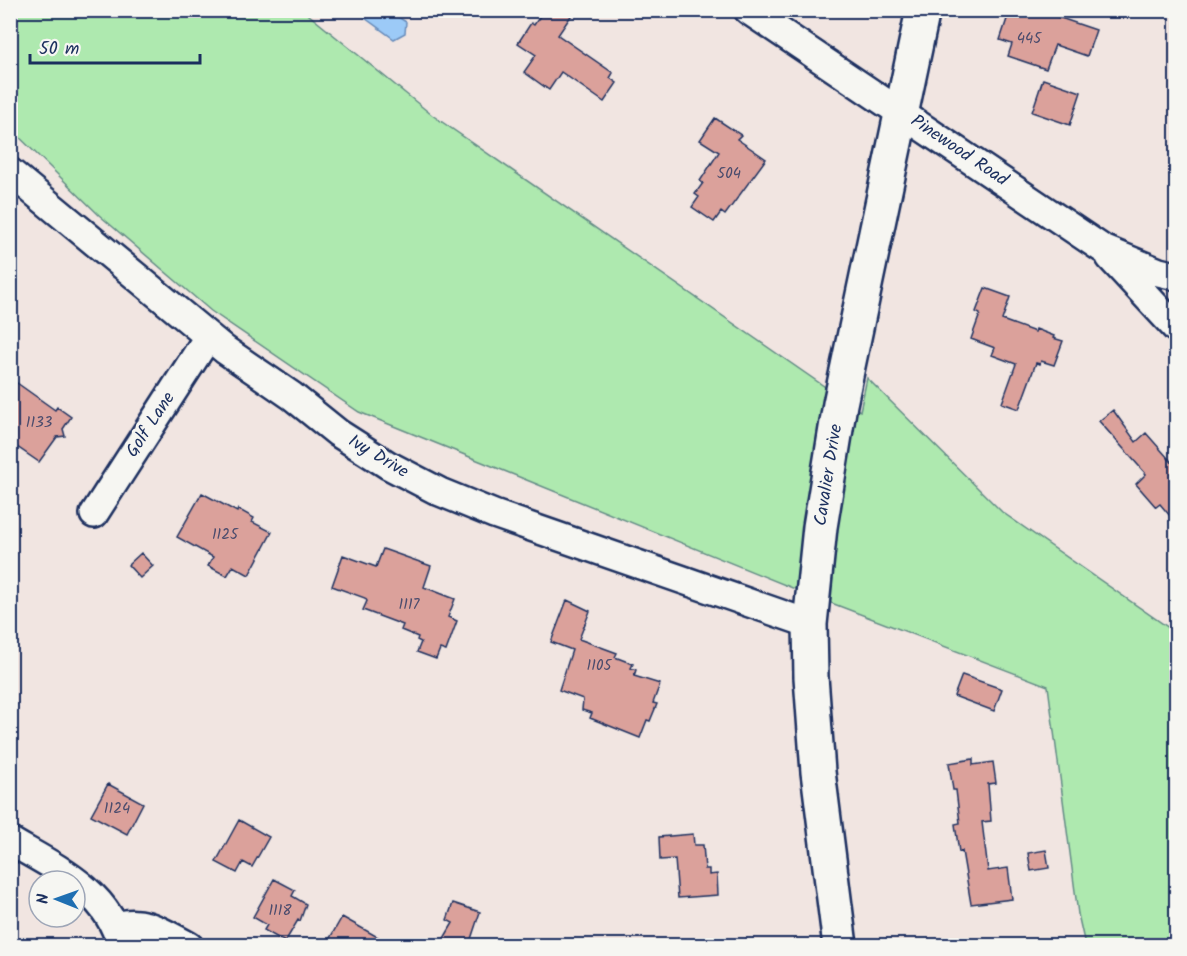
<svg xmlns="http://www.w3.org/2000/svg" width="1187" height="956" viewBox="0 0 1187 956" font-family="Kalam,sans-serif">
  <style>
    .green { fill: #aee9af; stroke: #648c86; stroke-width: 1.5 }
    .water { fill: #9ccaf7; stroke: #688cba; stroke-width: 1.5 }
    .building { fill: #dba19b; stroke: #1b2f5e; stroke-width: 1.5 }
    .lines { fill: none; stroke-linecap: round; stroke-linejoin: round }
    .street-casing { stroke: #1b2f5e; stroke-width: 32 }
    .secondary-casing { stroke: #1b2f5e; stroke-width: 38 }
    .street { stroke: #f6f6f2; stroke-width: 27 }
    .secondary { stroke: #f6f6f2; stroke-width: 33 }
    .labels { text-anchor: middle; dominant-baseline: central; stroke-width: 6; stroke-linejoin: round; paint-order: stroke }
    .number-label { font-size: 15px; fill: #4b4c6d }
    .street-label { font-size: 18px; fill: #1b2f5e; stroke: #f6f6f2 }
  </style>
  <rect width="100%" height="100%" fill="#f1e5e1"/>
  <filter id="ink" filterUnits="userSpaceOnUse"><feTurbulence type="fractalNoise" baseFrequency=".0167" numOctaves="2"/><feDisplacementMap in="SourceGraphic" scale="12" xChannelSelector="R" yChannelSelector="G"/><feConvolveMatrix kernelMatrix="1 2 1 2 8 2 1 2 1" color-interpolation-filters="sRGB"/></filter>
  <g filter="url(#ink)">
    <path class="green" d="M10,11H304L432,115L860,411L867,378L1002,512L1176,633V945H1085L1078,914L1048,686L800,591L359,412L211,311L99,215L11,129Z"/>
    <path class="water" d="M365,11H389L406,22L405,33L394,39L365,18Z"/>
    <path class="building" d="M544,10H575L558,35L613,73L610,78L617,83L604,102L561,72L549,90L524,72L536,55L518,43L531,23L534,25Z
      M1010,10H1037L1096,30L1087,56L1055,45L1046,69L1008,56L1012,44L1000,40Z
      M1043,79L1081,92L1070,125L1032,112Z
      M715,118L741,135L737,139L766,159L725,215L721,212L714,222L692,207L699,197L695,194L703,183L700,181L719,152L700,140Z
      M985,288L1010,297L1002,320L1035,332L1036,329L1054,336L1053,338L1063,341L1054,365L1041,361L1040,364L1036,363L1019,409L1002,403L1016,364L992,355L995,348L971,339L980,314L976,312Z
      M10,378L55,410L57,407L71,417L63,429L65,436L57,437L39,462L10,442Z
      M1113,410L1136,442L1146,433L1176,467V523L1160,504L1156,507L1136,484L1146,474L1099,421Z
      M202,493L237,512L238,509L254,518L252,522L272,532L249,575L233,566L227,576L208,566L213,557L177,537Z
      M383,549L431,566L424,587L455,599L448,617L457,621L446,651L440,649L436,659L417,652L421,642L417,640L418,637L401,630L403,625L363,610L367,601L365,598L332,586L343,555L376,567Z
      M141,553L153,566L140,578L128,565Z
      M567,600L590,611L579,639L617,653L615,657L633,664L631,668L636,670L634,676L660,684L653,703L657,704L650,721L647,720L640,738L590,718L592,713L582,710L583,699L559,690L572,650L551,642Z
      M962,675L1002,689L994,711L954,696Z
      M973,759V765L993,762L996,783L988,784L991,821L982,822L988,871L1008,868L1012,899L971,904L962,851L959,852L955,824L960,823L956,790H953L949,763Z
      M108,784L143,803L127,834L91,815Z
      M239,820L269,837L252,867L243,862L237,873L216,862Z
      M693,834L694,845H703L705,869H709V875L717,874L718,895L678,898L675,859L660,860L659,837Z
      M1046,850L1049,868L1031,871L1028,853Z
      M274,879L295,890L292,896L306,904L300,921L298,920L285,942L264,930L267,925L253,917Z
      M453,903L480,912L469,945H440L453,923L447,920Z
      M342,917L392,945H326Z"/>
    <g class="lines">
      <defs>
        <path id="street" d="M748,10L1103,249L1159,272L1176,276
          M10,172L225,350L292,396L338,433L388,465L440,492L494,514L810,624
          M1110,257L1176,328
          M94,514L208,337
          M10,841C54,867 109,891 121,946
          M115,927C142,916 165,934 189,946"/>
        <path id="secondary" d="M840,946L818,772L811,677L810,624L820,527L840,404L923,10"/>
      </defs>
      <use href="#street" class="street-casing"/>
      <use href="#secondary" class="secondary-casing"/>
      <use href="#street" class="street"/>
      <use href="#secondary" class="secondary"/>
    </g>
  </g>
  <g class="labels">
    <g class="number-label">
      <text x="1029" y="39">445</text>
      <text x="729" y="174">504</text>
      <text x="39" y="423">1133</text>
      <text x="225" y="535">1125</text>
      <text x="409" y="605">1117</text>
      <text x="599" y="666">1105</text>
      <text x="117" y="809">1124</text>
      <text x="280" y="911">1118</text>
    </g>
    <g class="street-label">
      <text transform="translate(959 151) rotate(34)">Pinewood Road</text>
      <text transform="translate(151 425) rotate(-57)">Golf Lane</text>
      <text transform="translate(378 457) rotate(31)">Ivy Drive</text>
      <text transform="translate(829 475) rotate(-81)">Cavalier Drive</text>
    </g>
  </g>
  <rect width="1187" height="956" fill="none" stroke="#f6f6f2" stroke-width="36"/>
  <rect x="18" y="18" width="1151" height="920" fill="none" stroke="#1b2f5e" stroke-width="2" filter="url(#ink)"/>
  <g transform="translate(57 899) rotate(271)"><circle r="28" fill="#f6f6f2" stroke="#9ea6b7" stroke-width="1.5"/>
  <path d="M0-4.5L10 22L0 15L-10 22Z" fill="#1f6fb2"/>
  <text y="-9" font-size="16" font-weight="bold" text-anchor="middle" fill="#1b2f5e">N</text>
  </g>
  <path d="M30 54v9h170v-9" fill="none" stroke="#1b2f5e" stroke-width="3"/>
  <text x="39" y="54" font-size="18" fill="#1b2f5e" stroke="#f6f6f2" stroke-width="4.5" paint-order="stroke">50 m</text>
</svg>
